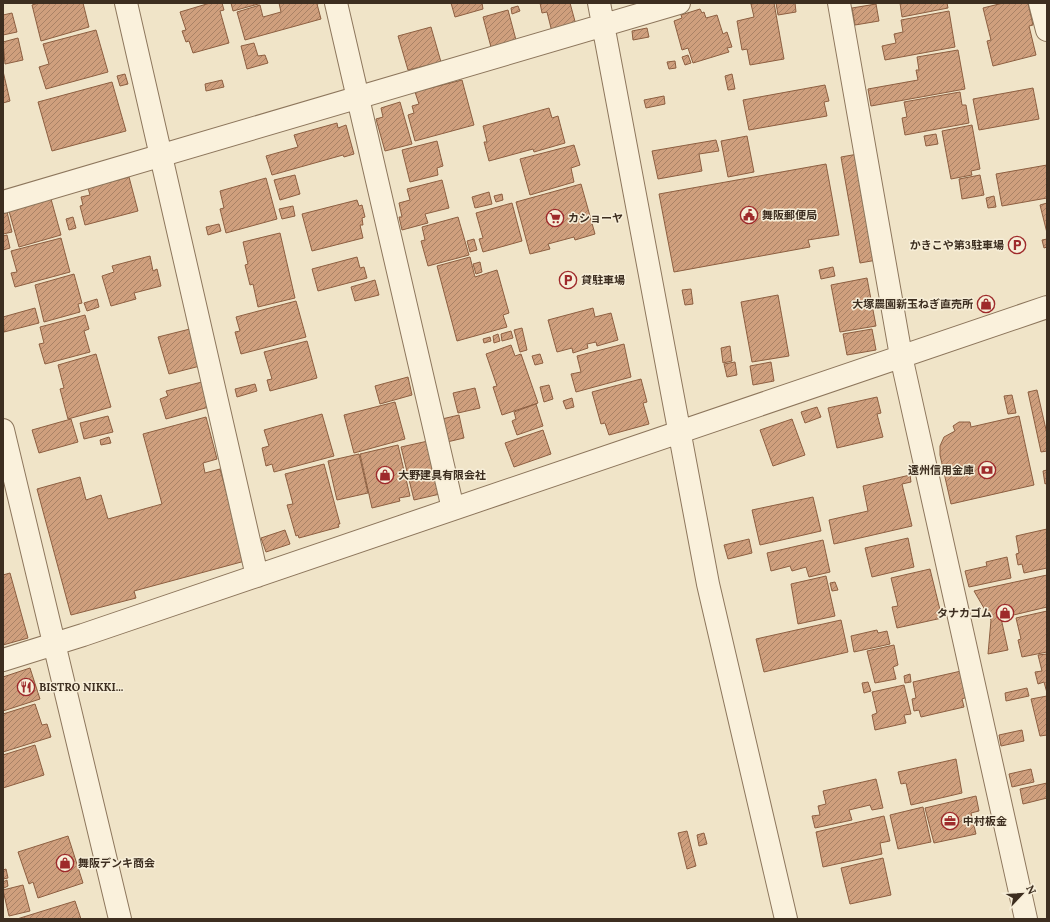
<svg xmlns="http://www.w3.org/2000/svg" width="1050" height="922" viewBox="0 0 1050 922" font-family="Lora,'Noto Sans JP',serif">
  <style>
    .building { fill: url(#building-hatch); stroke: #8d5f41 }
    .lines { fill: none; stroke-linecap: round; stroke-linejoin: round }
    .minor-casing { stroke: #8d765c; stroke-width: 24 }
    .minor { stroke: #faf1dc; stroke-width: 22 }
    .labels { text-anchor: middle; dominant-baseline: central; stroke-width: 3; stroke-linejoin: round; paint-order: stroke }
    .poi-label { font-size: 11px; font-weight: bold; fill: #3d2e20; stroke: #f7eed8; text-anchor: start }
  </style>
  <defs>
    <pattern id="building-hatch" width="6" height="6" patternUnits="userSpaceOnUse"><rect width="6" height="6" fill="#cf9f7d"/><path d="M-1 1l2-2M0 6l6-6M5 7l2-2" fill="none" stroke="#a98266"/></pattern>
  </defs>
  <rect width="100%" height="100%" fill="#f0e4c8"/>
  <path class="building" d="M39,3H83L89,27L41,41L32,5Z
    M210,3H222L224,10L220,11L229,43L193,53L189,41L186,42L182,31L186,30L180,12Z
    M231,3H262L233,11Z
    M279,3H321L317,4L321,19L245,40L237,12L260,5L263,17L281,12Z
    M451,3H482L483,9L455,17Z
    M540,3H570L576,25L552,32L547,12L542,13Z
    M758,3H774L784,59L750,65L747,49L742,50L737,21L754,17L751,4Z
    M776,3H795L796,12L778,15Z
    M900,3H947L948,8L902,17Z
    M1003,3H1028L1033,25L1029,26L1036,55L993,66L987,41L991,40L983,8Z
    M876,4L879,21L855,25L852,8Z
    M518,6L520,11L512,14L511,8Z
    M700,9L702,13L704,12L706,18L717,15L723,34L727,32L732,47L727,48L729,52L693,63L688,48L682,50L674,21L682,18L681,15Z
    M508,10L516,40L491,47L483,17Z
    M949,11L955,47L885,60L882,46L896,43L894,34L903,32L901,20Z
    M12,13L17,32L3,35V15Z
    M431,27L441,62L408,70L398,36Z
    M647,28L649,37L633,40L632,31Z
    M96,30L108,72L46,89L39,67L49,64L43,44Z
    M18,38L23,60L5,64L3,42Z
    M254,43L258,56L265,55L268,63L247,69L241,46Z
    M958,50L965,89L871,106L868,89L918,80L916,70H919L917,57Z
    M688,55L691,63L685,65L682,57Z
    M675,61L676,68L669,69L667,62Z
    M3,71L10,101L3,103Z
    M125,74L128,84L120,86L117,76Z
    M732,74L735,89L728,90L725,76Z
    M222,80L224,87L206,91L205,84Z
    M462,80L474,125L415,141L408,115L414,113L412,106L419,104L415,92Z
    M112,82L126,131L52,151L38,102Z
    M825,85L829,101L824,102L827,116L749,130L743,100Z
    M1033,88L1039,119L979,130L973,99Z
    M960,92L962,105H966L969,123L905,135L902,118L907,117L904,102Z
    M664,96L665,104L646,108L644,100Z
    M400,102L412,144L385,151L376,119L383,117L381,108Z
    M549,108L552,118L558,116L565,143L534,152L533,149L489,161L484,142H487L483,126Z
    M337,123L338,128L346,125L354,154L344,157L343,155L272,175L266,156L298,147L294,135Z
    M972,125L980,169L971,171L972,175L951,179L942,131Z
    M936,134L938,144L926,146L924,136Z
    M747,136L754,172L728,177L721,141Z
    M716,140L719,151L699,154L702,171L658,179L652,151Z
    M437,141L443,166L437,168L438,175L410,182L402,150Z
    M574,145L580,165L571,168L574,182L530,195L520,159Z
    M858,154L877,260L860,263L841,157Z
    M826,164L839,235L808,240L810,247L674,272L659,194Z
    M1047,165V198L1002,206L996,174Z
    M295,175L300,194L280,200L274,180Z
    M980,175L984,195L962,199L959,179Z
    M129,177L138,211L85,225L80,206L83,205L81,197L90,195L88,188Z
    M266,178L277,219L226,233L220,209L224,208L220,191Z
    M442,180L449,208L425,214L428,223L402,230L399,217H402L399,203L410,200L407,189Z
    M581,184L595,234L575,240L574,237L548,244L550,249L530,254L516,202Z
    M489,192L492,204L475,208L472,197Z
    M502,194L503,200L496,202L494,196Z
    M994,196L996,207L988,208L986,198Z
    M51,199L61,235L19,247L9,211Z
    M357,200L359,206L362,205L365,217L362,218L363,225H360L363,238L312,251L302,214Z
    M512,203L522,241L483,252L479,239L483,238L476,213Z
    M1047,203V233L1040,205Z
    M293,206L295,216L282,219L279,209Z
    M7,212L12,232L3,234V213Z
    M73,217L76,228L69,230L66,219Z
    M458,217L469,255L428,266L421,241L425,240L422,227Z
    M219,224L221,231L208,235L206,227Z
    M280,233L295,298L258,307L253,284L250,285L245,265L248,264L243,242Z
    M7,235L10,248L3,250V236Z
    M61,238L70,272L15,287L11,273L17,272L11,251Z
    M474,239L477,250L470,252L467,241Z
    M1047,239V247L1044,248L1042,240Z
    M150,256L153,271L157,269L161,286L134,293L136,299L111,306L102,276L114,272L112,266Z
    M357,257L360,268L364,267L367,278L318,291L312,269Z
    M470,257L475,277L497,270L509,313L503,315L507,327L457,341L437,266Z
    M480,262L482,272L476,274L473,264Z
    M833,267L835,276L821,279L819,270Z
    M74,274L82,303L78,304L80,312L44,322L35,285Z
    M867,278L876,326L840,332L831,285Z
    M375,280L379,295L355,301L351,287Z
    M691,289L693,304L685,305L682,290Z
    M778,295L789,356L752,362L741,302Z
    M97,299L99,307L87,311L84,303Z
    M296,301L306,337L241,354L235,332L240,331L236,317Z
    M35,308L39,323L4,332L3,317Z
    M593,308L595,317L611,313L618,340L597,346L596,342L587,344L588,348L573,353L572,348L557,352L548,320Z
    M85,315L89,329L84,331L90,352L45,364L39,344L44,343L40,327Z
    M522,328L527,350L520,352L514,330Z
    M190,329L200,366L169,374L158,337Z
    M872,329L876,350L847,355L843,334Z
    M511,331L513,338L502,341L501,334Z
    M498,334L500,341L494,343L493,336Z
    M490,337L491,341L484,343L483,339Z
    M307,341L317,378L270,391L267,380L272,379L264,352Z
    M624,344L631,377L576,392L571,374L581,372L577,356Z
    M511,345L515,356L521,354L538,403L502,415L493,387L497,386L486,354Z
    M730,346L732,361L723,363L721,348Z
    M96,354L111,407L68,419L60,389L64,388L58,365Z
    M540,354L543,363L535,365L532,356Z
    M735,362L737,375L727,377L724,364Z
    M771,362L774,381L753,385L750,366Z
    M408,377L412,395L380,404L375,386Z
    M641,379L647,402L643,403L649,424L609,435L605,423L601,424L592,392Z
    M202,382L209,407L166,419L160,399L168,396L166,391Z
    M255,384L257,391L237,397L235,389Z
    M549,385L553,399L544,402L540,387Z
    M475,388L480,408L458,413L453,393Z
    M1037,390L1047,434V451L1041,452L1028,392Z
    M1012,395L1016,413L1008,414L1004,396Z
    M877,397L881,413L877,414L883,437L837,448L828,408Z
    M572,398L574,407L566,409L563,401Z
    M395,402L405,439L354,453L344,415Z
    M536,404L543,426L517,435L512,421L516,419L514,412Z
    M817,407L821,417L805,423L801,412Z
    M322,414L334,456L274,472L272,464L266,466L262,448L269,446L264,430Z
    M459,415L464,438L447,442L442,419Z
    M108,416L113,432L84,439L80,423Z
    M1019,416L1034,485L951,504L940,455V446L944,437L955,431L953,426L959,422H970L971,427Z
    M206,417L217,459L203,463L205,473L220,469L245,561L134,591L136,598L71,615L37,489L80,477L86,500L101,495L108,519L162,504L143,434Z
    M71,419L78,442L39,453L32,430Z
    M792,419L805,455L773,466L760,430Z
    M543,430L551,454L514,467L505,443Z
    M109,437L111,443L101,445L100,440Z
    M428,441L440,494L414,500L401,447Z
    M398,445L410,496L399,498L400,501L372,508L360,454Z
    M359,454L368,493L337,500L328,461Z
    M324,464L340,524H338L339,527L299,538L298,535L296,536L287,505L293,504L285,474Z
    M1047,470V483L1045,484L1043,471Z
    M910,475L911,482L902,484L912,526L834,544L829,520L868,511L863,486Z
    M813,497L821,531L760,545L752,510Z
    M1047,529V568L1024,573L1022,564L1018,565L1016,554L1019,553L1016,536Z
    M285,530L290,544L266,552L261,538Z
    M908,538L914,567L872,577L865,548Z
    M749,539L752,553L728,559L724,545Z
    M823,540L830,572L809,577L806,567L792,571L790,566L771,571L767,553Z
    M1007,557L1011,578L969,587L965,571L987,566L986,562Z
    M930,569L942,618L897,628L892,607L898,606L891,578Z
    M10,573L28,638L3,645V575Z
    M1047,575V607L1001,618L1008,650L988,654L991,620L974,591Z
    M826,576L835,616L798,624L791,584Z
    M835,582L838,590L832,591L830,583Z
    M1047,611V652L1022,657L1018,640L1021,639L1016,618Z
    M841,620L848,652L764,672L756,639Z
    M877,630L878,633L887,631L890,644L854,652L851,636Z
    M894,645L898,665L893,667L896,679L875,683L867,651Z
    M1047,654V693L1044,682L1038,684L1035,672L1042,671L1038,655Z
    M30,668L40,699L3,711V677Z
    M961,671L967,697L962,699L964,707L921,717L919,710L914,711L912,699L916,698L913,682Z
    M910,674L911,682L905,683L904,676Z
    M868,682L871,691L864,693L862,683Z
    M904,685L911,714L904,715L906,723L875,730L872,715L877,713L872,692Z
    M1027,688L1029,696L1006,701L1005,693Z
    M1047,696V735L1040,736L1031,699Z
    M35,704L42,725L47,724L51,737L3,752V714Z
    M1022,730L1024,741L1001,746L999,735Z
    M35,745L44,775L3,788V755Z
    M956,759L962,793L911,805L906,783L901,784L898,772Z
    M1031,769L1034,782L1012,787L1009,774Z
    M876,779L883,808L872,810L870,805L849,810L852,820L815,828L812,816L820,815L818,806L826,804L823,791Z
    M1047,783V798L1023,804L1020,789Z
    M976,796L979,811L971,813L976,834L934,843L925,808Z
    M923,807L931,842L898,849L890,815Z
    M884,816L890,841L880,843L882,854L823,867L816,832Z
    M687,831L696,866L687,869L678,833Z
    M704,833L707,844L699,846L697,835Z
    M68,836L83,883L38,898L33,882L29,884L18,852Z
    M883,858L891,895L850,904L841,868Z
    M6,869L8,878L3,879V870Z
    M7,880L8,886L4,888L3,882Z
    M23,885L30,911L9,916L3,890Z
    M75,901L81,919H17Z"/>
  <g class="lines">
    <defs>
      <path id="minor" d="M126,3L257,576
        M336,3L453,509
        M599,3L708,584L786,919
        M839,3L901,356L1026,919
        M1040,3L1047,30
        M3,202L679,3
        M3,430L120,919
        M3,660L83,635L1047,307"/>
    </defs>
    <use href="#minor" class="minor-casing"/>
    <use href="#minor" class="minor"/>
  </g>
  <defs>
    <symbol id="civic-ring" viewBox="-11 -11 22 22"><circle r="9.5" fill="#f7eed8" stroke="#9e2a2b" stroke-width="1.5"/><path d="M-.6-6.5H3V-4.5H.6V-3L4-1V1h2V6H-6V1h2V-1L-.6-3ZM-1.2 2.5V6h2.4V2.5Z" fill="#9e2a2b"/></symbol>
    <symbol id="supermarket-ring" viewBox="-11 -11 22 22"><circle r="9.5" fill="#f7eed8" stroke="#9e2a2b" stroke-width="1.5"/><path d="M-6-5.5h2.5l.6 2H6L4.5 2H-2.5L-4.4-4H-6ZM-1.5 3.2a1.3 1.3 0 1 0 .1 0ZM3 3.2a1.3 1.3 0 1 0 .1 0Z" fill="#9e2a2b"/></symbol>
    <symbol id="parking-ring" viewBox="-11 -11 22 22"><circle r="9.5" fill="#f7eed8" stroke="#9e2a2b" stroke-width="1.5"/><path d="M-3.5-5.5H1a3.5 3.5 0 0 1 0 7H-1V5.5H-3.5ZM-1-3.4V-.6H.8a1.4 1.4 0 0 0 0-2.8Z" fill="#9e2a2b"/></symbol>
    <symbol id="shop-ring" viewBox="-11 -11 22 22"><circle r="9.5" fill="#f7eed8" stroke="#9e2a2b" stroke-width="1.5"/><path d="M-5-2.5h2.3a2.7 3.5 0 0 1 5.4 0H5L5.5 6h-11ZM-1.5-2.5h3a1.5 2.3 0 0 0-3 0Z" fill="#9e2a2b"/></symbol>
    <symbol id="bank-ring" viewBox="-11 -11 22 22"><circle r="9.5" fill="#f7eed8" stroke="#9e2a2b" stroke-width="1.5"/><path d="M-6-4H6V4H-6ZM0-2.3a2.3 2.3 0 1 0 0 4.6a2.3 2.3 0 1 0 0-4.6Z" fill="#9e2a2b"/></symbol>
    <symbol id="restaurant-ring" viewBox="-11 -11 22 22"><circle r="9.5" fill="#f7eed8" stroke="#9e2a2b" stroke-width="1.5"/><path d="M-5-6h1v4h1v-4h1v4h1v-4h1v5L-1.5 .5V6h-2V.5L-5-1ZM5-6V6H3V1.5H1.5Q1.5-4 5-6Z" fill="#9e2a2b"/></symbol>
    <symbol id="office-ring" viewBox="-11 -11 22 22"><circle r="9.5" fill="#f7eed8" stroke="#9e2a2b" stroke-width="1.5"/><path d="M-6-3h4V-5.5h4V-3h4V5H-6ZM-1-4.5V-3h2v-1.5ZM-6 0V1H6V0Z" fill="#9e2a2b"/></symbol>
  </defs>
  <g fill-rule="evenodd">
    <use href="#civic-ring" x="739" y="205" width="20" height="20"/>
    <use href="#supermarket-ring" x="545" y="208" width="20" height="20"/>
    <use href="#parking-ring" x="1007" y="235" width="20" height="20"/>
    <use href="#parking-ring" x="558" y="270" width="20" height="20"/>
    <use href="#shop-ring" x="976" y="294" width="20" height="20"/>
    <use href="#bank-ring" x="977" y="460" width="20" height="20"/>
    <use href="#shop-ring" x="375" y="465" width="20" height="20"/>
    <use href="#shop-ring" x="995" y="603" width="20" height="20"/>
    <use href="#restaurant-ring" x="16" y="677" width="20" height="20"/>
    <use href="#office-ring" x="940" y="811" width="20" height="20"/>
    <use href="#shop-ring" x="55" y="853" width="20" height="20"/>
  </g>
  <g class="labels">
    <g class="poi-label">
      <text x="762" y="215">舞阪郵便局</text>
      <text x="568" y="218">カショーヤ</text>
      <text x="1004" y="245" text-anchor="end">かきこや第3駐車場</text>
      <text x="581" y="280">貸駐車場</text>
      <text x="973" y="304" text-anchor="end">大塚農園新玉ねぎ直売所</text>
      <text x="974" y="470" text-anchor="end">遠州信用金庫</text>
      <text x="398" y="475">大野建具有限会社</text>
      <text x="992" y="613" text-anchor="end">タナカゴム</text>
      <text x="39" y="687">BISTRO NIKKI...</text>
      <text x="963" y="821">中村板金</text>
      <text x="78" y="863">舞阪デンキ商会</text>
    </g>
  </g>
  <rect width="1050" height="922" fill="none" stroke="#3d2e20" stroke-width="8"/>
  <g transform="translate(1022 894) rotate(65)" stroke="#f7eed8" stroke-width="3" paint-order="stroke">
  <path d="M0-3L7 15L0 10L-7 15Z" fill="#3d2e20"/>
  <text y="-6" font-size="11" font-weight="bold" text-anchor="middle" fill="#3d2e20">N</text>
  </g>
</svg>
